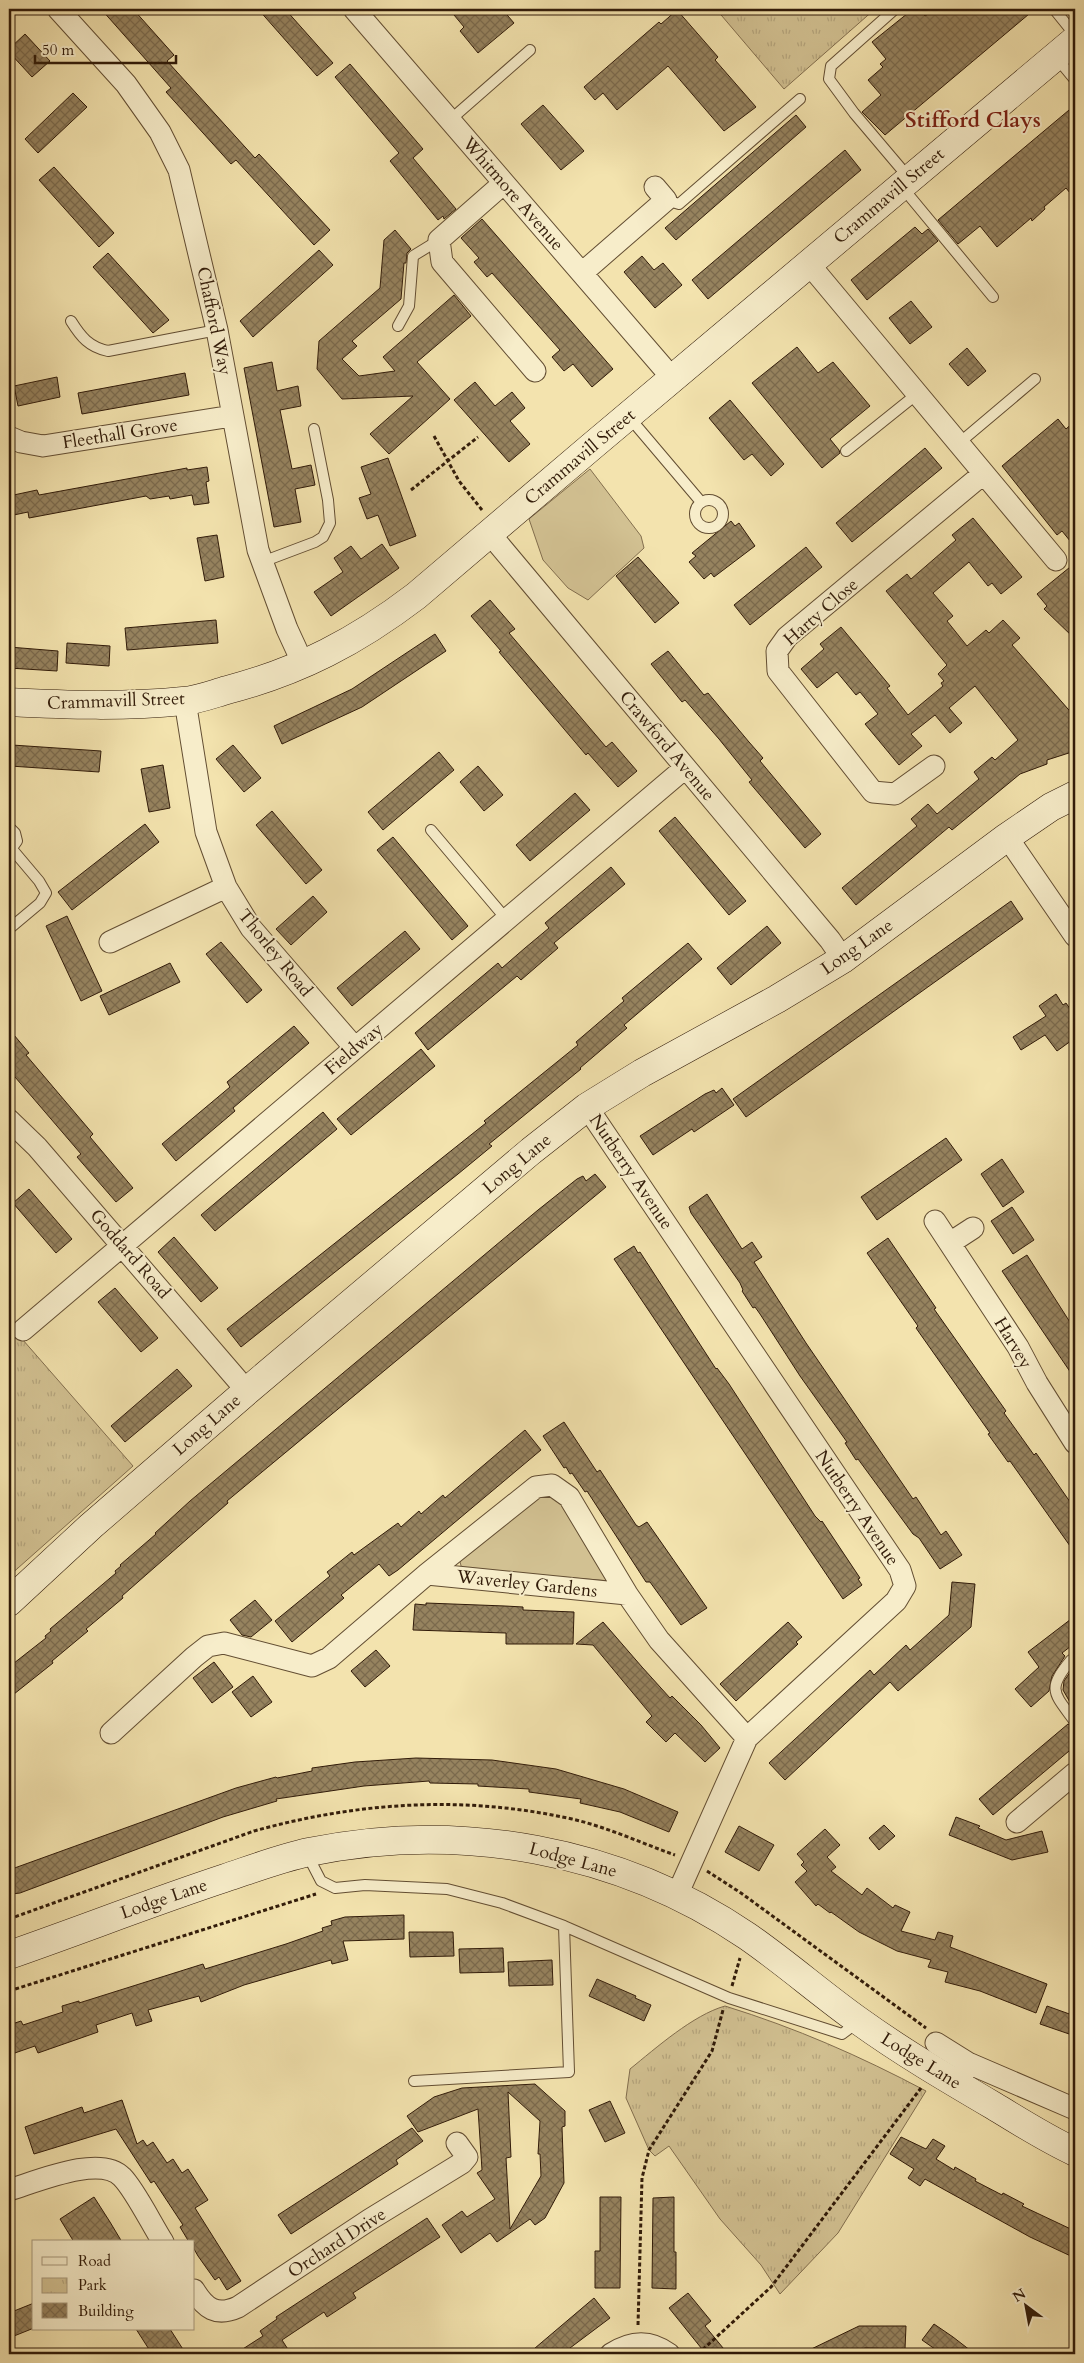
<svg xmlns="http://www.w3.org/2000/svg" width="1084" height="2363" viewBox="0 0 1084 2363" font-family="Cardo,serif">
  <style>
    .grass { fill: #d2c192; stroke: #826e4e }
    .park { fill: url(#park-tufts); stroke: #826e4e }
    .building { fill: url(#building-cross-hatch); stroke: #311b09; fill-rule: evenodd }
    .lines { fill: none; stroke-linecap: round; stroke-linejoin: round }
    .lane-casing { stroke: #624d32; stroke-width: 12 }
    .street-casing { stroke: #624d32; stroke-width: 23 }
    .secondary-casing { stroke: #311b09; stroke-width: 29 }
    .path { stroke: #311b09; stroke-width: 3; stroke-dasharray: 4 2.5; stroke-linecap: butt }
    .lane { stroke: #f7edca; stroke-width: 10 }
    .street { stroke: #f7edca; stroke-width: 21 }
    .secondary { stroke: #f7edca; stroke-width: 28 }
    .labels { text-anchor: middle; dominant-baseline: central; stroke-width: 4; stroke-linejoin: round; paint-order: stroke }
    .street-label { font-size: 18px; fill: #311b09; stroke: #f7edca }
    .district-label { font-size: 22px; font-weight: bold; fill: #7a1f14; stroke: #f7edca }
  </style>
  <defs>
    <pattern id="park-tufts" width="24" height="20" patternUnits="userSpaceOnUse" patternTransform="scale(1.25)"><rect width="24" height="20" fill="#d2c192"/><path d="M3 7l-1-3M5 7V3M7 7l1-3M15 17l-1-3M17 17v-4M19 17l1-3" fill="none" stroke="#b5a57d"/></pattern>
    <pattern id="building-cross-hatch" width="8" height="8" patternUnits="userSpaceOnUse" patternTransform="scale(1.25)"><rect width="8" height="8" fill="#96835f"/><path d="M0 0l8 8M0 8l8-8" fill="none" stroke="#7b6a4d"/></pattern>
  </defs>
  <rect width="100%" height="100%" fill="#f3e3ae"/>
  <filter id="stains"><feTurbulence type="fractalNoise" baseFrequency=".004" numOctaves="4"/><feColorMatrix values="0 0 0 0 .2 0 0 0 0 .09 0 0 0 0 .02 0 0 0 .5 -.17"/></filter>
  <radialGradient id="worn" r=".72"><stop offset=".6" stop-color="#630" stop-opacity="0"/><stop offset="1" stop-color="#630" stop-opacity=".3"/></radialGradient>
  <path class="grass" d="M590,469L641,536L644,548L588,600L568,588L543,560L529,519Z
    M532,1493H556L611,1581L462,1569L458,1555Z"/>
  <path class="park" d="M716,9H875L784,89Z
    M9,1324L133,1466L9,1576Z
    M725,2006C796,2028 860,2056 926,2091L838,2233L780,2294L761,2265L720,2219L669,2146L655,2156L649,2150L626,2098L630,2069C656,2048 693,2015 725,2006Z"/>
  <path class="building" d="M101,9H133L174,55L167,61L255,158L259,154L330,230L314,245L236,160L231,164L166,92L171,88Z
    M258,9H285L333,63L317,76Z
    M449,9H502L514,23L478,53L460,31L464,27Z
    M913,9H919L925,16L935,9H1035L885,135L862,112L881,95L868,80L883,67L880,64L886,59L872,42Z
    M677,10L718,57L715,60L756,107L724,131L668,66L617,110L603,93L595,100L584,87L659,22L661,24Z
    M25,34L50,61L32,77L9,52V49Z
    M350,64L423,149L413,158L456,209L444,219L443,216L438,220L390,161L399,153L335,77Z
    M73,93L87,107L38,153L25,139Z
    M543,105L584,151L561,170L521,124Z
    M1075,105V199L1066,188L1044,207L1045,209L1032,221L1031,218L997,247L980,226L958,244L938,220Z
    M796,115L806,127L676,240L665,228Z
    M845,150L861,170L708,299L692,280Z
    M54,167L114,233L99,247L39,180Z
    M482,219L613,369L592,387L573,364L564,371L552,357L560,350L492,273L487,277L474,262L479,258L461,238Z
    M915,227L922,234L928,229L938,241L867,300L851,280Z
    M395,230L411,249L407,253L406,263H404L401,299L352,341L357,346L342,359L359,376L395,371L383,357L454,295L471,316L417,362L450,399L389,454L370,434L413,396L342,399L317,369L319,341L380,288L384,240Z
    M319,250L333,265L253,337L240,321Z
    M108,253L169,320L153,333L93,267Z
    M642,256L654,270L663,263L682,285L655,308L624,272Z
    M911,301L932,327L910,344L889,318Z
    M797,347L818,373L833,362L870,406L830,439L839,450L840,453L822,468L752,383Z
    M967,348L986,371L968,386L949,364Z
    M272,362L277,391L298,386L301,406L280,410L292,469L311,465L315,485L295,489L301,522L274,527L244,368Z
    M185,373L189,395L82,414L78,393Z
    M57,377L60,397L18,406L14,386Z
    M475,382L495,406L512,392L525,408L510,421L530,444L509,462L454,400Z
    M730,400L784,464L771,476L752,454L744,460L709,418Z
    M1058,419L1066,429L1075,421V547L1062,531L1057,535L1002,466Z
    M925,448L942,468L852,542L836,523Z
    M388,458L416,536L390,546L378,515L367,519L359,498L371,494L361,467Z
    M207,467L209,481L206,482L209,503L194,505L192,495L170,499L169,496L150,499L146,496L29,518L28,512L9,516V496L37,490L39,495L187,468V470Z
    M973,518L1022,577L1001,594L992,583L988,586L969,562L933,593L953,616L947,621L967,646L986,630L989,633L1003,620L1020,638L1012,645L1075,717V751L1047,760V764L1020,774L952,830L949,827L856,905L842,888L917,826L911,819L928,804L937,814L979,779L974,772L992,757L995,760L1018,740L975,686L949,708L962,723L950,733L935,715L911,734L922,746L899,765L865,724L878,714L860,692L856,695L837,672L817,688L801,669L824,649L820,644L841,627L890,686L887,688L908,715L943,686L941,683L944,681L938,674L947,665L886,591L907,574L911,579L956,540L952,535Z
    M731,521L735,526L739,523L755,546L714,577L711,573L704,579L689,562L696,556L692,553Z
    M217,535L224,577L205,581L197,538Z
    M382,544L399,568L331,616L314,592L343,572L334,558L351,546L361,559Z
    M806,547L822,567L750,625L734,605Z
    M638,557L679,603L655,623L616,576Z
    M1075,563V639L1044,609L1047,606L1037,594Z
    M490,600L515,629L509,633L606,747L612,742L637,771L618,787L588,753L586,755L499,652L501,651L471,616Z
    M216,620L218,643L127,650L125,628Z
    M435,634L446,651L362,707L282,744L274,726L352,689Z
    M67,643L110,646L109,666L66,663Z
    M9,647L58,651L57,671L9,668Z
    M668,651L704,695L708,693L749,742L763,758L760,761L821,834L805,848L749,782L752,780L719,739L685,700L682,702L651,664Z
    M12,745L101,751L99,772L10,766Z
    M233,745L261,778L244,792L216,759Z
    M439,752L454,770L383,830L368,812Z
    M163,765L170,808L149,812L141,769Z
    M478,766L503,795L484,811L460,782Z
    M575,793L590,810L530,861L516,845Z
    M272,811L322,870L306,884L256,825Z
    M675,817L746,901L729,915L659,831Z
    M145,824L159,842L72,910L58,892Z
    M393,837L468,926L452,940L377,850Z
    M611,867L625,884L554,943L558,948L521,980L517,976L428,1050L415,1033L498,963L502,968L525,948L549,928L545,923Z
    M313,896L327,912L291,945L276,929Z
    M1011,901L1023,919L746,1117L733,1099Z
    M67,916L102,991L81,1001L46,926Z
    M767,926L781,943L731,985L717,968Z
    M405,931L420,949L352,1006L337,988Z
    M221,942L262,990L247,1003L206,954Z
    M688,943L702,959L624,1025L627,1028L580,1068L581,1069L489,1144L492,1146L458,1174L241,1347L227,1329L486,1123L484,1121L578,1045L576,1042L624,1001L622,998Z
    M170,963L180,982L109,1015L100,996Z
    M1056,994L1063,1005L1066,1003L1075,1016V1038L1057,1051L1045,1035L1021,1050L1013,1037L1046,1016L1039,1006Z
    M294,1026L309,1043L233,1108L235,1111L176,1161L162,1144L230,1087L227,1082Z
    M9,1029L29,1053L26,1055L93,1134L90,1137L133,1188L116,1202L77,1157L81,1154L9,1070Z
    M421,1049L435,1066L351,1135L337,1119Z
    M722,1088L734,1105L694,1132L692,1129L653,1155L640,1136L705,1094L714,1090L716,1093Z
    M323,1112L337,1129L215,1231L201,1215Z
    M946,1138L962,1160L877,1220L861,1197Z
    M1002,1159L1024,1192L1003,1207L981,1174Z
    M595,1174L606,1187L227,1501L228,1503L122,1596L123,1598L86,1629L88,1631L52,1661L53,1663L9,1698V1667L46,1638L45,1636L51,1631L50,1629L116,1573L115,1571L121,1566L120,1565L156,1534L155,1533L190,1501L538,1210L577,1179L583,1176L586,1181Z
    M29,1189L72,1239L56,1253L13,1203Z
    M707,1194L742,1249L752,1242L762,1257L754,1262L806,1343L913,1499L916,1497L941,1535L946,1531L962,1555L940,1569L919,1538L913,1534L858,1459L856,1460L845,1443L847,1442L800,1376L760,1314L755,1307L753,1308L742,1291L743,1290L740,1283L691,1213L689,1207Z
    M1012,1207L1034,1240L1013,1254L991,1221Z
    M174,1237L218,1288L201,1302L158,1252Z
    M888,1238L936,1308L934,1309L1006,1411L1004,1413L1034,1455L1036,1453L1075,1509V1553L1010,1461L1008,1462L988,1434L990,1433L916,1328L918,1326L867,1253Z
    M634,1246L638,1253L640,1252L716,1369L717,1368L729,1384L800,1493L815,1516L821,1522L822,1521L860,1578L858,1579L862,1585L843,1599L614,1259Z
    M1027,1255L1075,1330V1379L1002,1271Z
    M115,1288L158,1338L141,1352L98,1302Z
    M177,1369L192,1386L125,1442L111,1426Z
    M564,1422L597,1472L600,1470L636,1525L639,1527L647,1522L707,1608L681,1625L650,1582H646L587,1491L585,1492L572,1473L570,1474L566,1467L564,1468L543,1436Z
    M525,1430L541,1450L398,1570L389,1576L379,1564L341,1595L344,1598L292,1642L275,1621L330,1576L327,1572L352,1552L354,1555L398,1523L401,1527L419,1511L421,1514L443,1495L445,1498Z
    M952,1582L975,1584L971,1627L898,1691L890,1682L785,1780L769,1763L870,1670L874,1675L906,1645L910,1650L949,1615Z
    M255,1600L272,1620L251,1637L242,1635L230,1620Z
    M426,1603L505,1606L523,1607V1610L574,1612L573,1644H506V1633L413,1630L415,1604L426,1605Z
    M1075,1616V1643L1062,1653L1065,1656L1052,1676L1049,1691L1031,1707L1015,1689L1039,1667L1028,1652Z
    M603,1622L642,1667L670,1698L672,1696L701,1725L720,1748L705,1762L675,1733L666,1742L646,1722L652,1716L593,1645L576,1644Z
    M788,1622L802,1637L796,1642L798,1644L736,1701L720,1684Z
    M376,1650L390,1666L365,1687L351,1671Z
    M214,1662L233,1687L212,1703L193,1678Z
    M1073,1668L1075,1671V1711L1063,1690L1064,1681Z
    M253,1676L272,1702L251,1717L232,1692Z
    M1068,1724L1075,1729V1746L993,1815L979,1799Z
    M416,1758L492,1760L556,1769L624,1789L678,1812L669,1832L620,1812L580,1803L581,1799L529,1792V1789L478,1786V1784L430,1783L429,1781L364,1786L276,1799L277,1801L223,1817L20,1893L12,1894L9,1885V1870L236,1788L276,1777L277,1778L312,1771V1768L355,1762Z
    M956,1817L980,1826L978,1828L1006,1840L1042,1831L1048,1852L1012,1860L949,1835Z
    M884,1825L895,1836L879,1850L869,1838Z
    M739,1826L774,1845L759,1871L725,1852Z
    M825,1829L840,1845L827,1857L836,1867L831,1871L862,1895L867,1888L893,1908L895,1905L910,1912L901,1931L935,1940L938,1932L953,1936L950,1947L1047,1984L1036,2013L980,1991L945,1982L948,1972L928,1967L931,1960L897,1951L859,1932L831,1912L830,1913L818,1904L816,1906L795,1882L807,1871L801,1865L804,1862L797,1854Z
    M404,1915V1939L343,1941L348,1960L332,1964L331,1960L244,1985L201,2002L199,1996L148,2010L152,2021L136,2026L132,2013L96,2025L98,2032L38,2053L35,2046L9,2055V2025L21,2021L23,2025L63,2012L62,2006L79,2001V2003L203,1964L205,1969L286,1944L323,1931L322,1928L332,1925L331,1921L345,1917Z
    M409,1932H453L454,1956L410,1957Z
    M503,1948L504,1972L460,1973L459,1949Z
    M552,1960L553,1985L509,1986L508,1962Z
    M597,1979L636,1996L635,1998L651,2005L644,2021L589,1996Z
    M1047,2006L1075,2016V2036L1040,2024Z
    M535,2084L565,2111V2126L562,2127L564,2183L545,2218L535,2225L530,2219L497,2242L490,2233L461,2253L442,2225L462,2211L467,2217L495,2199L477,2173L482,2170L478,2109L418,2132L407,2116L434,2097L462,2088ZM508,2092L540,2121L538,2154H540L541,2176L510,2229L506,2158L511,2157Z
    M122,2100L137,2144L143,2140L147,2146L153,2142L167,2163L173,2159L182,2173L188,2169L208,2200L195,2208L241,2281L227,2290L219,2277L215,2280L198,2256L194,2249V2242H189L180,2227L183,2225L154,2181L151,2183L116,2129L34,2154L25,2127L82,2107L84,2113Z
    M610,2101L625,2133L605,2142L589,2110Z
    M412,2128L423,2141L396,2160L398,2164L291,2234L278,2215Z
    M901,2137L926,2149L933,2139L945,2146L936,2159L954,2170L955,2167L976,2179L975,2181L1002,2195L1003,2193L1024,2204L1022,2206L1075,2231V2258L1030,2237L925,2179L920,2186L908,2178L914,2169L890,2154Z
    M94,2197L110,2222L122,2242H74L60,2219Z
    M600,2197H621L620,2288H595V2251H600Z
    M674,2197V2252H676V2289L652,2288L653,2198Z
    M427,2218L440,2237L353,2293L356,2298L327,2317L324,2312L282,2340L291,2354H235L263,2336L260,2331L277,2319L276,2317Z
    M688,2293L711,2321L705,2326L728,2354H706L669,2308Z
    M594,2298L610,2318L562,2354H528Z
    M34,2303V2328L9,2338V2313Z
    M934,2324L953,2337L975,2354H942L922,2340Z
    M859,2326H906L905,2349L865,2348L852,2354H801Z
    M136,2329H170L186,2354H152Z"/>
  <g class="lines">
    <defs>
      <path id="lane" d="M895,9L831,66L829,79L854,113L909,178
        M1054,9L1075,35
        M1056,57L1075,80
        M449,121L530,50
        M902,187L993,297
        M666,200L679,204L800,99
        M71,321C81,337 89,347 108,351L217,330
        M398,326L409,306L413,256L439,240
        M629,417L701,502
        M958,444L1035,379
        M846,451L917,394
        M695 514a14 14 0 1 1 28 0a14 14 0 1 1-28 0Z
        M262,562L315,542L323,537L330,523L328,500L314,429
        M9,827L15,833L17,841L9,852
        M431,830L507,920
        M9,929L40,903L46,893L39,881L12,849
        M1071,1660C1046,1690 1054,1693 1075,1722
        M307,1854L321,1881L335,1888L365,1885L447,1889L502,1903L564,1926L729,1998L842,2034L858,2022
        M414,2081L569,2072L564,1926"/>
      <path id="street" d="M58,9L126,84L160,132L179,170L217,330L258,550L287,629L304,666
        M354,9L673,379
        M504,183L439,240L442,262L535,371
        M809,264L1056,560
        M582,273L666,200L655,187
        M9,437L21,442L43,446L232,416
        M490,534L830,940L843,959
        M185,701L206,832L226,887L251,928L355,1048
        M934,766L895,794L873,792L778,671L777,651L787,637L983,474
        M1007,837L1075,936
        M110,942L226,887
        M587,1107L900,1570L905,1586L896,1601L747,1738L677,1895
        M9,1120L37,1147L247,1391
        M935,1221L1018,1347L1037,1383L1075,1443
        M950,1243L973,1228
        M23,1330L685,768
        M427,1574L627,1594
        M111,1733L194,1657L208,1646L224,1643L312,1666L329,1658L427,1574L536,1487L552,1485L569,1497L627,1594L659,1640L747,1738
        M1017,1822L1075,1773
        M936,2043L968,2063
        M958,2085L968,2063L1075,2109
        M9,2190C36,2182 100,2154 122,2177C135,2190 152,2225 163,2242
        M194,2290C205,2308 216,2317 238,2307L369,2220L462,2163L467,2157L457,2143
        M611,2354C631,2341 649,2339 669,2354"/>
      <path id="secondary" d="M9,702C67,705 125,707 183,701C198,700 213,694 227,690C300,671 357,641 416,596L591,447L1075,40
        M9,1602L91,1526L247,1391L531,1151L587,1107L642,1073L777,999L843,959L1007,837L1051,807L1075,795
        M9,1955C81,1930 152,1902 225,1878C252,1869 281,1858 309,1852C459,1821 619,1849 747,1936C786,1963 821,1994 859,2021C902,2052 948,2079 994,2106C1020,2122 1047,2139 1075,2152"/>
    </defs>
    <use href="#lane" class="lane-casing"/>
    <use href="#street" class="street-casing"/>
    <use href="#secondary" class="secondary-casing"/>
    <path class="path" d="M434,436L459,481L482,510
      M411,490L478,437
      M707,1871L741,1893L926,2028
      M9,1919L254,1831C359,1802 464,1795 572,1819C607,1827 641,1843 675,1855
      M732,1986L740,1958
      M9,1991L316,1894
      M638,2325L642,2178L649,2150L712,2051L723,2010
      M698,2354L771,2287L921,2088"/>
    <use href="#lane" class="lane"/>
    <use href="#street" class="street"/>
    <use href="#secondary" class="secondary"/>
  </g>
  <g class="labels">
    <g class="street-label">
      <text transform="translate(513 194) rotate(49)">Whitmore Avenue</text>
      <text transform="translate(889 196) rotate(-40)">Crammavill Street</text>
      <text transform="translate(214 321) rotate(78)">Chafford Way</text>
      <text transform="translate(120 434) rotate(-9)">Fleethall Grove</text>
      <text transform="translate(580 457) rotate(-40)">Crammavill Street</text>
      <text transform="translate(821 612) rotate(-41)">Harty Close</text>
      <text transform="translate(116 701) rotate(-2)">Crammavill Street</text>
      <text transform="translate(667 746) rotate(50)">Crawford Avenue</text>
      <text transform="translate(857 947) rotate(-35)">Long Lane</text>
      <text transform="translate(275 953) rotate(51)">Thorley Road</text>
      <text transform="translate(354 1049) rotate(-40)">Fieldway</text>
      <text transform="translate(517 1164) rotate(-40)">Long Lane</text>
      <text transform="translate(631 1172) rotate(56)">Nutberry Avenue</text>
      <text transform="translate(130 1254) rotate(49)">Goddard Road</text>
      <text transform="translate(1013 1343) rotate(59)">Harvey</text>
      <text transform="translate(207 1425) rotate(-41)">Long Lane</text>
      <text transform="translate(857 1508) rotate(56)">Nutberry Avenue</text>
      <text transform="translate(527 1584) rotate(6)">Waverley Gardens</text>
      <text transform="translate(573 1860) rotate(15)">Lodge Lane</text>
      <text transform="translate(164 1899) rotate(-19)">Lodge Lane</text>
      <text transform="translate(921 2061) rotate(32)">Lodge Lane</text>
      <text transform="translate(337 2243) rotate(-33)">Orchard Drive</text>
    </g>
    <g class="district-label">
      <text x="973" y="120">Stifford Clays</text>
    </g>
  </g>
  <rect width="1084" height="2363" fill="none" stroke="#f3e3ae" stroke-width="30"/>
  <rect x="10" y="10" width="1064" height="2343" fill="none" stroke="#311b09" stroke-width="2.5"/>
  <rect x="15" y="15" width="1054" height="2333" fill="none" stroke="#311b09"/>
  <rect x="32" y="2240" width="162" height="90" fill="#f7edca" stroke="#a8997d"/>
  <rect x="42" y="2257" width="25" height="8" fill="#f7edca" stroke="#a8997d"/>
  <text x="78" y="2266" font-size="15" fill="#311b09">Road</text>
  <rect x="42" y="2278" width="25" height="15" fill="url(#park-tufts)" stroke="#a8997d"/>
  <text x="78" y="2290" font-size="15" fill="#311b09">Park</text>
  <rect x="42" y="2303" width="25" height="15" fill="url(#building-cross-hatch)" stroke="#a8997d"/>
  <text x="78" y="2316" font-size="15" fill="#311b09">Building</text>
  <g transform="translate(1026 2306) rotate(328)" stroke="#f7edca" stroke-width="4" paint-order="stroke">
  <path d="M0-4L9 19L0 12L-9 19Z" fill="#311b09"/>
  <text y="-8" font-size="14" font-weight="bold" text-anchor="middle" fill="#311b09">N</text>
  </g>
  <path d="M35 55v8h141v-8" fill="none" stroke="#311b09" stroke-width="2.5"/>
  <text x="42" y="55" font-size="15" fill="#311b09" stroke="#f7edca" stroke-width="4" paint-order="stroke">50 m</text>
  <rect width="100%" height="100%" filter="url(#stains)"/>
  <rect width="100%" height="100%" fill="url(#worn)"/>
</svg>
